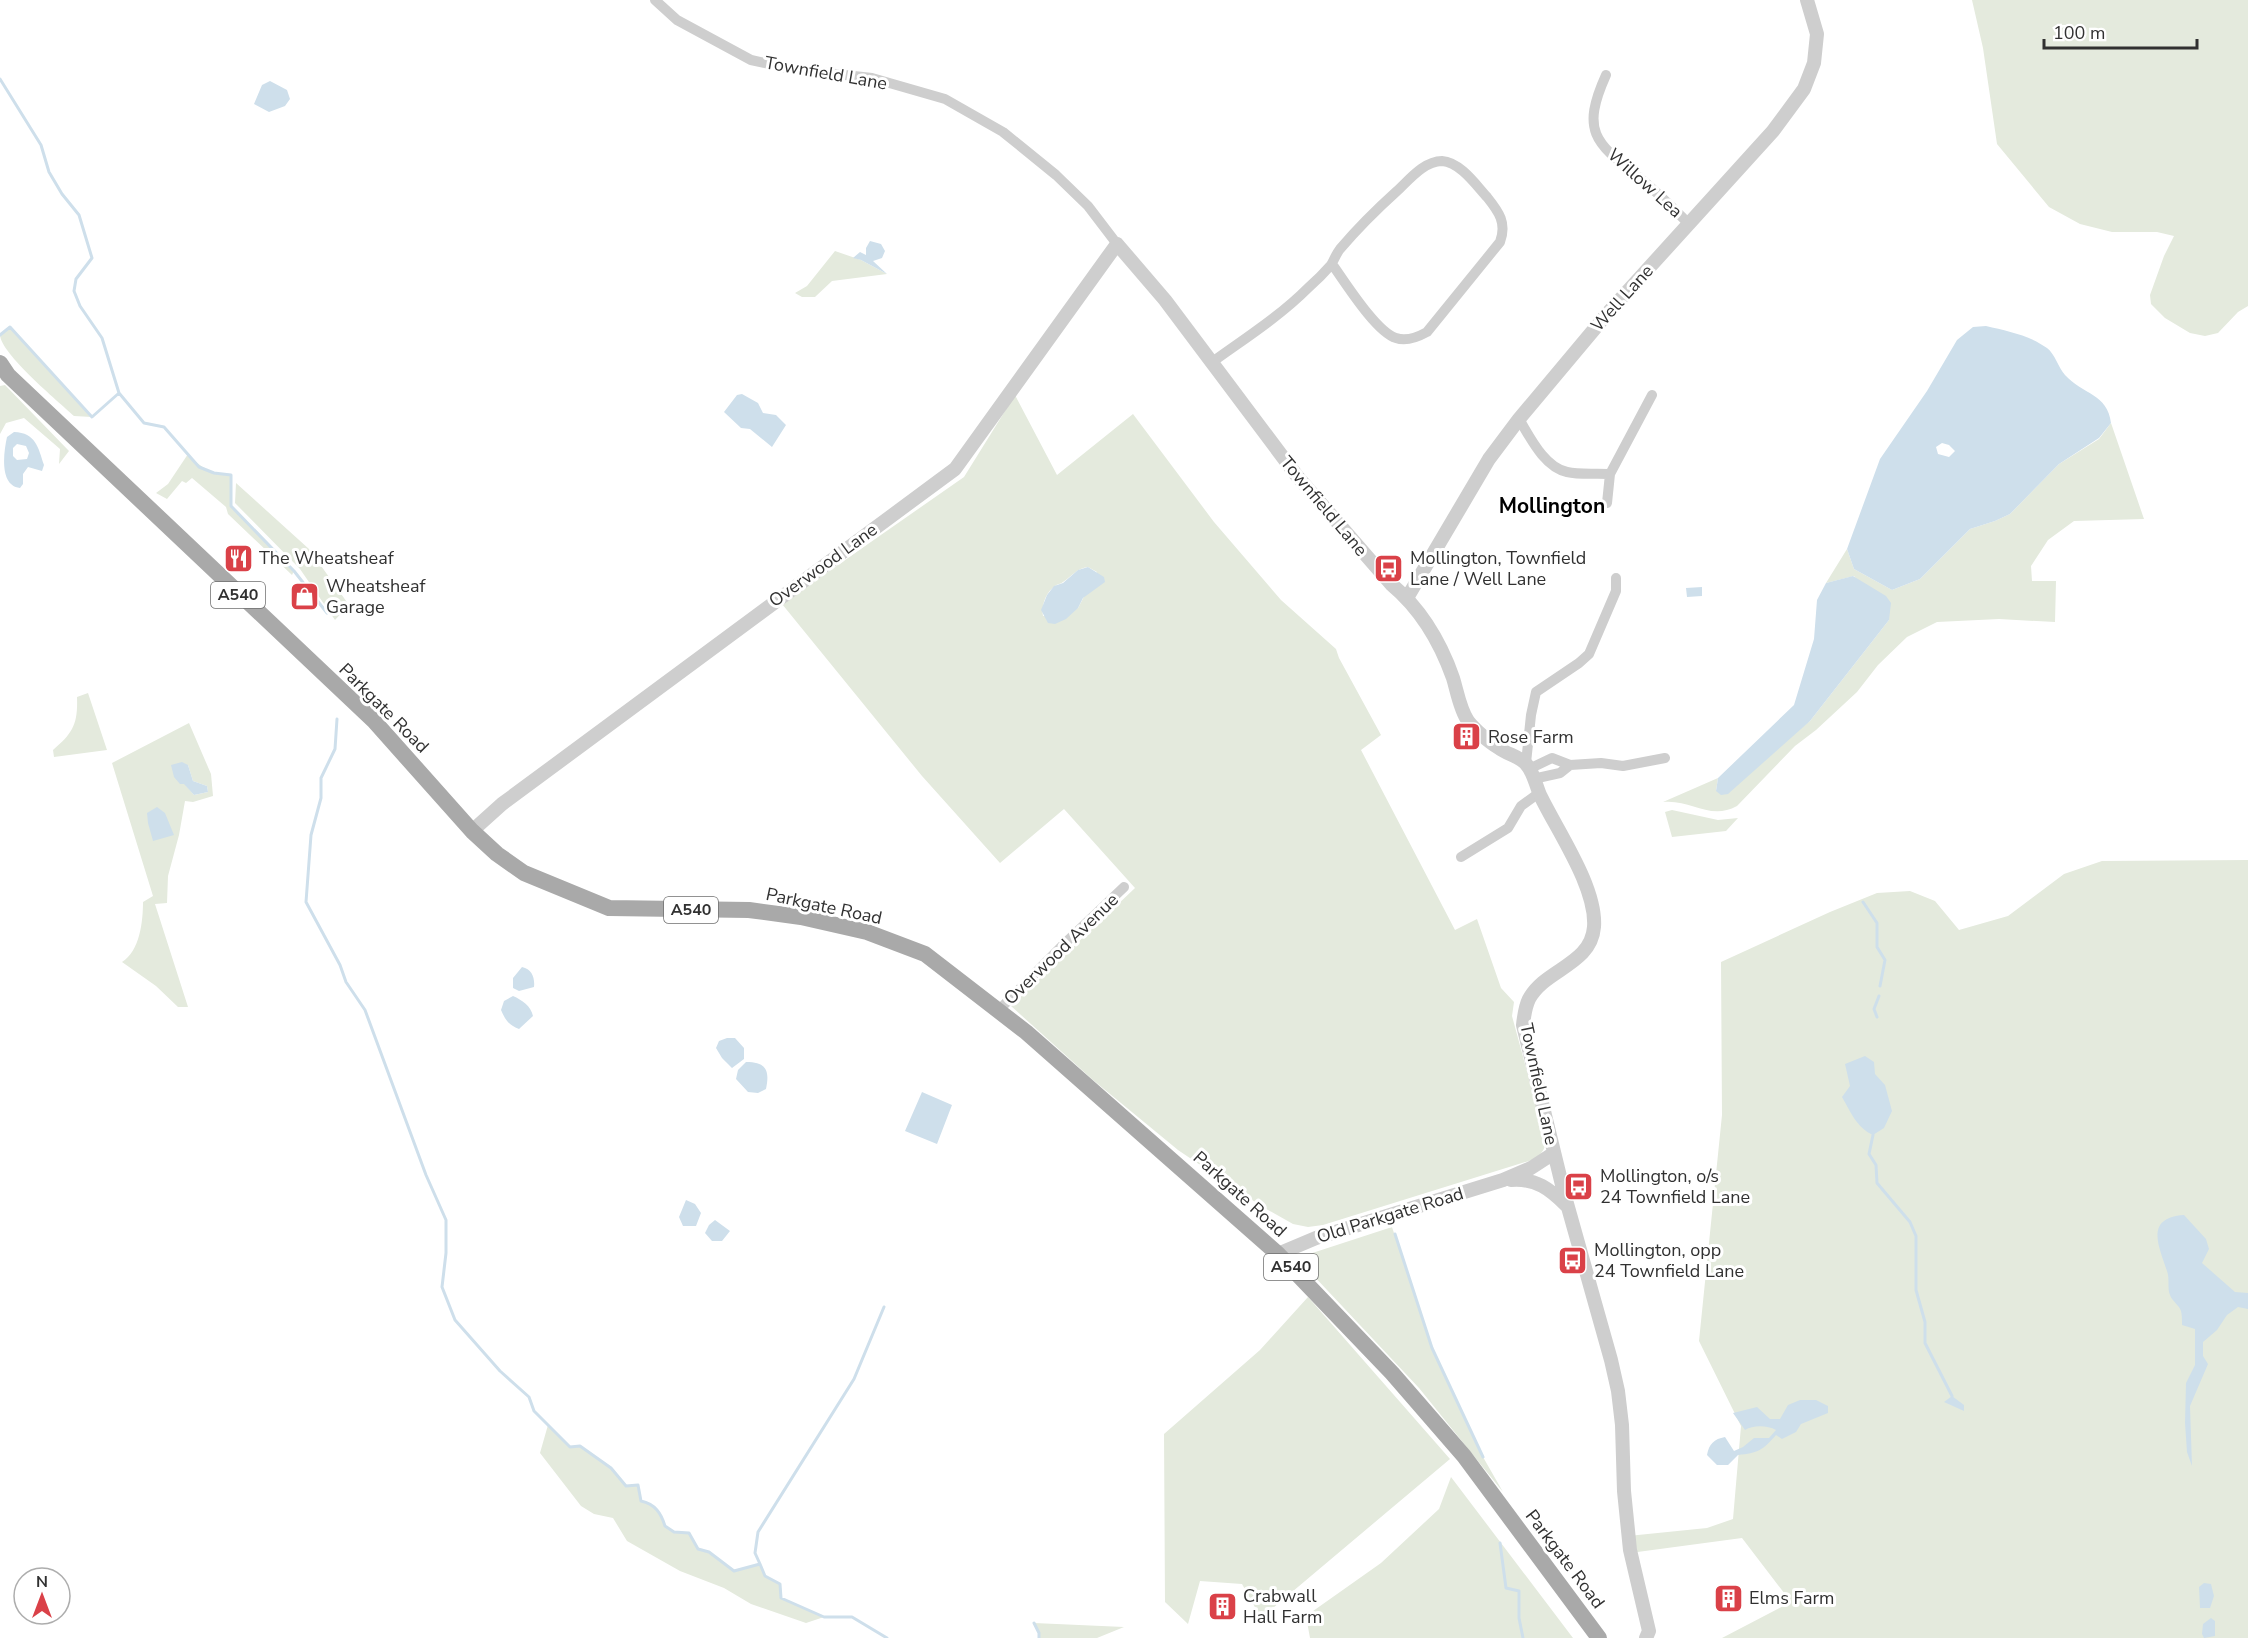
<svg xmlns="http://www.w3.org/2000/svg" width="2248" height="1638" viewBox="0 0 2248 1638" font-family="'Nunito Sans',sans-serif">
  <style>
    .green { fill: #e4eadd; fill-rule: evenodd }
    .water { fill: #cedfeb; fill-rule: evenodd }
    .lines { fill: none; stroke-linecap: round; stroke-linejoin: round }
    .stream { stroke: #cedfeb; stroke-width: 3 }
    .minor { stroke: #cecece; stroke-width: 10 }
    .tertiary { stroke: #cecece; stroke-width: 14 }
    .primary { stroke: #a9a9a9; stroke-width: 16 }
    .labels { text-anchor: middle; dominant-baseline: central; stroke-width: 6; stroke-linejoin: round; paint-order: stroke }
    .shield { fill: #fff; stroke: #6f6f6f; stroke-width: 1.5 }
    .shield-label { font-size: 16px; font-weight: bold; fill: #313131 }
    .street-label { font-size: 18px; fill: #313131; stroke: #fff }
    .poi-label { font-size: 18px; fill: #313131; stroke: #fff; text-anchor: start }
    .quarter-label { font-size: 21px; font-weight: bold; fill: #000; stroke: #fff }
  </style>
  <rect width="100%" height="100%" fill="#fff"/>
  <path class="green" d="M1972,0H2248V306L2238,312L2218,333L2205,336L2190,333L2165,318L2151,304L2150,295L2164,256L2174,236L2157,232H2112L2080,224L2049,207L1997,144L1983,48Z
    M835,251L861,260L887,274L832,281L815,297H802L795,293L807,286Z
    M10,327L92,417L74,416C58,401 1,354 0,335Z
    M5,385L69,451L59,464L60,449L24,418L6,423L0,434V386Z
    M1015,395L1057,475L1133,414L1214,522L1281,600L1336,649L1339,658L1381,735L1361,750L1455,930L1477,919L1501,988L1514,1002L1512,1016L1545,1138C1546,1150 1542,1154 1532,1160L1323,1225L1308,1227L1293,1224L1261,1206L1178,1150L1093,1080L1011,1006L1135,888L1064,809L1000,863L922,776L782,604L964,477ZM1088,567L1097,572L1078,608L1043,616C1041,606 1046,592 1055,586C1057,584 1061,584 1063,582C1072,576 1077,568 1088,567Z
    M2111,423L2144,519L2074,521L2048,540L2031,566L2032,581H2056L2055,622L1999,619L1937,622L1907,637L1878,665L1857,692L1816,730L1795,746L1737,806C1710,821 1691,799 1663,802L1718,778L1716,791L1810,721L1889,620L1854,576L1826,583L1847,549L1854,569L1892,590L1920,579L1970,529L1995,521L2010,514L2059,464L2099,439Z
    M188,454C201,469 212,473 231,475L232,506L294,571L292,575L228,514L226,507L192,478L186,483L182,481L167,499L156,493L168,484Z
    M236,483L309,549L349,605L335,620L300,569L235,503Z
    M88,693L107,750L54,757L53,750C73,733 78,724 77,697Z
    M189,723L211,774L213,796L193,802L185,801L179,835L168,876L167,903L155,904L188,1007H178L156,986L122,962C140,951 143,921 143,902L153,896L112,763ZM188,765L193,781L207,786L208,792L194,795L184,783Z
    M1672,810L1718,820L1738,818L1726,831L1672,837L1665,812Z
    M2248,860V1638H1722L1791,1602L1742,1538L1630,1553L1628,1536L1707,1528L1733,1519L1741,1426L1699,1341L1722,1115L1721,962L1830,912L1877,893L1910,891L1935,901L1959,930L2008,916L2064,874L2102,861Z
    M1392,1227L1432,1348L1483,1457L1503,1492L1419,1388L1297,1258Z
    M1308,1297L1450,1459L1261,1618L1242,1584L1200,1581L1188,1624L1165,1602L1164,1434L1260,1350Z
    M548,1425L570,1447L580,1446L611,1468L626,1486L638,1485L641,1501C655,1504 660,1513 665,1526L674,1532L689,1533L698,1549L709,1552L734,1571L760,1564L766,1576L780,1584L781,1598L824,1617L806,1623L751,1604L724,1588L680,1571L627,1541L613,1518L594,1514L581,1506L540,1453Z
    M1451,1477L1573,1638H1310L1306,1616L1381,1563L1439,1509Z
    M1034,1623L1124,1627L1097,1638H1039V1633Z"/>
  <path class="water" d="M270,81L287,90L290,99L285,106L269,112L254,104L262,85Z
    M870,241L881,244L885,251L882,258L873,261L887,274L861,260L853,258L860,252L866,255V248Z
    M1986,326C2007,331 2029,335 2047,348C2055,354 2058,367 2065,375C2082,394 2108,394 2111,423L2099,438L2059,464L2010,514L1995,521L1970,529L1920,579L1892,590L1854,569L1847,549L1880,459L1927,391L1957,340L1973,327ZM1942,443L1949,445L1955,451L1949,457L1938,454L1936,447Z
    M742,394L758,403L763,413L776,415L786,425L772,447L750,429L741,428L724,412L737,395Z
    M14,432C36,433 38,447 44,465L42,471L28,467L23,474V484L20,488C0,486 3,455 7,437ZM17,444L26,446L29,453L27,459L17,460L13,456V448Z
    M1088,567L1104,577L1105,582L1083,598L1078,608L1066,619L1055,624L1048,623L1041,610L1047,595L1054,586L1063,583L1078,570Z
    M1853,576L1886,596L1891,603L1889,620L1810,721L1728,794L1721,795L1716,791L1718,778L1794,705L1814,639L1817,600L1826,583Z
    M1702,587V596L1687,597L1686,588Z
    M182,762L188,765L193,781L207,786L208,792L194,795L184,784H180L174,777L171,765Z
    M157,807L165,813L174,835L153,841L148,823L147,813Z
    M522,967C532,969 535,978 534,987L519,991L513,988V978Z
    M513,996C522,1000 531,1006 533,1016L519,1029C508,1025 505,1019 501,1010L504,1001Z
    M727,1038H735L744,1048V1059L732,1068L722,1058L716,1048L719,1041Z
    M1865,1056L1874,1062L1875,1074L1885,1085L1892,1111L1884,1128L1873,1135C1857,1128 1850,1111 1842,1097L1850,1086L1845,1064Z
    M746,1062C766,1062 770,1070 766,1089L758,1093L748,1092L736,1079L738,1070Z
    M922,1092L952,1105L937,1144L905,1131Z
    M686,1200L695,1204L701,1213L696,1226H683L679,1217Z
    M2184,1215L2206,1239L2209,1249L2202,1263L2235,1292L2248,1293V1309L2238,1307L2227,1315L2217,1330L2203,1342V1356L2208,1364L2190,1406L2192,1466L2187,1452L2185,1423L2186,1383L2195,1365V1329L2182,1325C2182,1320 2182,1315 2181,1311C2179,1305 2172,1301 2170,1295C2167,1288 2170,1279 2167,1271C2159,1246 2144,1218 2184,1215Z
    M715,1220L730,1231L722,1241H712L705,1233L709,1225Z
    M1952,1396L1964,1405V1411L1944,1402Z
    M1800,1400H1816L1828,1406V1413L1801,1424L1796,1432L1782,1439L1776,1435C1763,1450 1758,1453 1738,1455L1728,1465H1717L1707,1455C1709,1444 1714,1439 1725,1437L1734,1451L1743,1447L1754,1438H1769L1776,1430C1767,1425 1753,1425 1745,1430L1733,1413L1757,1407L1770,1419H1780L1788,1405Z
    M2204,1583L2211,1584L2214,1596L2210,1608H2200L2199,1587Z
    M2211,1618L2215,1621V1636L2204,1638L2202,1634L2203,1624Z"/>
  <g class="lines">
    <path class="stream" d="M0,79L41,145L49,172L62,194L79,215L92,258L76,279L74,291L80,306L102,338L119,393L144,423L164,427L199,467L214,473L231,475V506L294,571L327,613
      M0,335L10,327L92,417L119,393
      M337,719L335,749L321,778V798L311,835L306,902L340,965L346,982L365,1010L426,1175L446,1220V1253L442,1287L455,1320L500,1371L529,1397L534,1411L570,1447L580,1446L611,1468L626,1486L638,1485L641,1501C655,1504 661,1513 665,1526L674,1532L689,1533L698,1549L709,1552L734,1571L760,1564L765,1576L780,1584L781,1598L824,1617H852L887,1638
      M1863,902L1877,923V947L1885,960L1880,986
      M1877,1017L1874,1009L1879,996
      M1873,1135L1869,1154L1876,1165L1877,1183L1910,1222L1916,1236V1290L1925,1322V1343L1952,1396
      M1395,1234L1432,1348L1483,1457
      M1500,1543L1506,1588L1519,1591V1618L1523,1638
      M760,1564L755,1553L758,1532L854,1379L884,1307
      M1034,1623L1039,1633V1638"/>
    <path class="minor" d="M655,0L677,20L751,60L791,69L872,78L945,99L1003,132L1056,175L1088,206L1117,244
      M1606,75C1580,133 1596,143 1641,179C1658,193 1673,208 1689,224
      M1211,363C1244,339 1279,317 1308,288C1316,281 1324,273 1331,265C1334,260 1336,254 1340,249C1357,229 1377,209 1397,191C1409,180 1424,161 1442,161C1460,162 1476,185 1487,197C1499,212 1507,223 1500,242L1427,332C1418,337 1407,342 1396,338C1376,332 1345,282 1332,264
      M1519,419C1530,437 1544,467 1567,472C1580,475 1596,473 1610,474L1607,503
      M1610,474L1652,395
      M1526,763L1531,715L1536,692L1579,663L1589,654L1616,591V578
      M1529,769L1552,758L1570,765L1601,763L1623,766L1665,758
      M1533,779L1560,773L1570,765
      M1461,857L1508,828L1521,806L1539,793
      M998,1011L1064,944L1124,887"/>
    <path class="tertiary" d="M1407,598L1489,459L1519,419L1607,314L1773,131L1804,89L1814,63L1817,34L1807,0
      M472,831L502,804L955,469L1117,244L1165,300L1297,476L1391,584C1421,609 1440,641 1453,678C1457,691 1460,710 1468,721C1475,730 1489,742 1499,748C1506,754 1521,757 1526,764C1534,772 1536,787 1541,797C1558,832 1597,888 1594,927C1591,965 1545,969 1529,999C1525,1007 1524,1016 1523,1025L1564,1193L1611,1360L1618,1391L1622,1425L1624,1491L1630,1550L1649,1631L1646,1638
      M1511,1180C1536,1178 1550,1189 1567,1206
      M1278,1254L1316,1238L1503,1180L1531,1168L1554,1153"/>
    <path class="primary" d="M0,363L8,375L374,721L472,831L497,854L524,873L609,908L749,910L801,917L867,932L925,954L1026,1032L1278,1254L1392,1373L1464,1456L1599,1638"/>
  </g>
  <defs>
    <symbol id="restaurant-square" viewBox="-11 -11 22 22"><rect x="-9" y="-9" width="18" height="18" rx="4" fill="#da4148" stroke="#fff"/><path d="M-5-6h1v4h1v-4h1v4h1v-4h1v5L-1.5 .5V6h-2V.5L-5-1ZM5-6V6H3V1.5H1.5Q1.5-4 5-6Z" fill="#fff"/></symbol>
    <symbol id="bus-square" viewBox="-11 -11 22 22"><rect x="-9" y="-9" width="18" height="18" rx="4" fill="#da4148" stroke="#fff"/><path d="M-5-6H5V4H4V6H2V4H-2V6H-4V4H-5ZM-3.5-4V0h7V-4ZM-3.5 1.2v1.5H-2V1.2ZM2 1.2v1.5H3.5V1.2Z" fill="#fff"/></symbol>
    <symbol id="shop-square" viewBox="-11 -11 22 22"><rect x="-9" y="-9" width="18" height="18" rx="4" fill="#da4148" stroke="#fff"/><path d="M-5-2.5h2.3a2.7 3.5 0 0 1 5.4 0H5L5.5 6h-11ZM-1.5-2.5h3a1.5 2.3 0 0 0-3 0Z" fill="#fff"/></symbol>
    <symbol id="building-square" viewBox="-11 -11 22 22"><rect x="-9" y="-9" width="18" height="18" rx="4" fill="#da4148" stroke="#fff"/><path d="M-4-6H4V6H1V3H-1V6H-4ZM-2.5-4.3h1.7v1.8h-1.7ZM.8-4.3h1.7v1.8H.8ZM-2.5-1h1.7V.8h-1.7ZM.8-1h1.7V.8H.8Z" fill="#fff"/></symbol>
  </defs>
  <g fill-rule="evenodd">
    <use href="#restaurant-square" x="222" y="542" width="33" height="33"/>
    <use href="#bus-square" x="1372" y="552" width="33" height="33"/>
    <use href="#shop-square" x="288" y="580" width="33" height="33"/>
    <use href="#building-square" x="1450" y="720" width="33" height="33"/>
    <use href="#bus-square" x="1562" y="1170" width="33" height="33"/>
    <use href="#bus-square" x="1556" y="1244" width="33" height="33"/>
    <use href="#building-square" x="1712" y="1582" width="33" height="33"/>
    <use href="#building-square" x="1206" y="1590" width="33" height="33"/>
  </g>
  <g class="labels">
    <g class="shield">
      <rect x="211" y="582" width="54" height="26" rx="4.5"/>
      <rect x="664" y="897" width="54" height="26" rx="4.5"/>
      <rect x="1264" y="1254" width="54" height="26" rx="4.5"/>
    </g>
    <g class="shield-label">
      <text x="238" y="595">A540</text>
      <text x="691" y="910">A540</text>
      <text x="1291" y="1267">A540</text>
    </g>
    <g class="street-label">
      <text transform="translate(826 73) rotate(10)">Townfield Lane</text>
      <text transform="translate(1645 183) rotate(42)">Willow Lea</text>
      <text transform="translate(1622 298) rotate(-48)">Well Lane</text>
      <text transform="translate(1324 506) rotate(50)">Townfield Lane</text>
      <text transform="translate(823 565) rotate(-36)">Overwood Lane</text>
      <text transform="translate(384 708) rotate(45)">Parkgate Road</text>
      <text transform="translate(824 906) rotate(12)">Parkgate Road</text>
      <text transform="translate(1061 949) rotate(-44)">Overwood Avenue</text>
      <text transform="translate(1539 1084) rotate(78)">Townfield Lane</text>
      <text transform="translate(1240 1194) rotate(42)">Parkgate Road</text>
      <text transform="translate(1390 1215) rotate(-17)">Old Parkgate Road</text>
      <text transform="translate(1565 1559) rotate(53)">Parkgate Road</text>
    </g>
    <g class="poi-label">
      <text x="259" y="558">The Wheatsheaf</text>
      <text x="1410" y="558">Mollington, Townfield<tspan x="1410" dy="21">Lane / Well Lane</tspan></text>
      <text x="326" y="586">Wheatsheaf<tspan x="326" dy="21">Garage</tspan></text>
      <text x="1488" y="737">Rose Farm</text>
      <text x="1600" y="1176">Mollington, o/s<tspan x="1600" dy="21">24 Townfield Lane</tspan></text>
      <text x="1594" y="1250">Mollington, opp<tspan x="1594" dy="21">24 Townfield Lane</tspan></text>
      <text x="1243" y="1596">Crabwall<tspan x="1243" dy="21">Hall Farm</tspan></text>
      <text x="1749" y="1598">Elms Farm</text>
    </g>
    <g class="quarter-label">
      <text x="1552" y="506">Mollington</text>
    </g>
  </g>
  <g transform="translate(42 1596)"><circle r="28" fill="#ffffff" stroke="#adadad" stroke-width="1.5"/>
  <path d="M0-4.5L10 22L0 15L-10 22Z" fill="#da4148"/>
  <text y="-9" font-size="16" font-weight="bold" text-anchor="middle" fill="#313131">N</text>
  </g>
  <path d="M2044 39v9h153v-9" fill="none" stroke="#313131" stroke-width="3"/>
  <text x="2053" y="39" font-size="18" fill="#313131" stroke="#ffffff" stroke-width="4.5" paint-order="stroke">100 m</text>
</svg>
